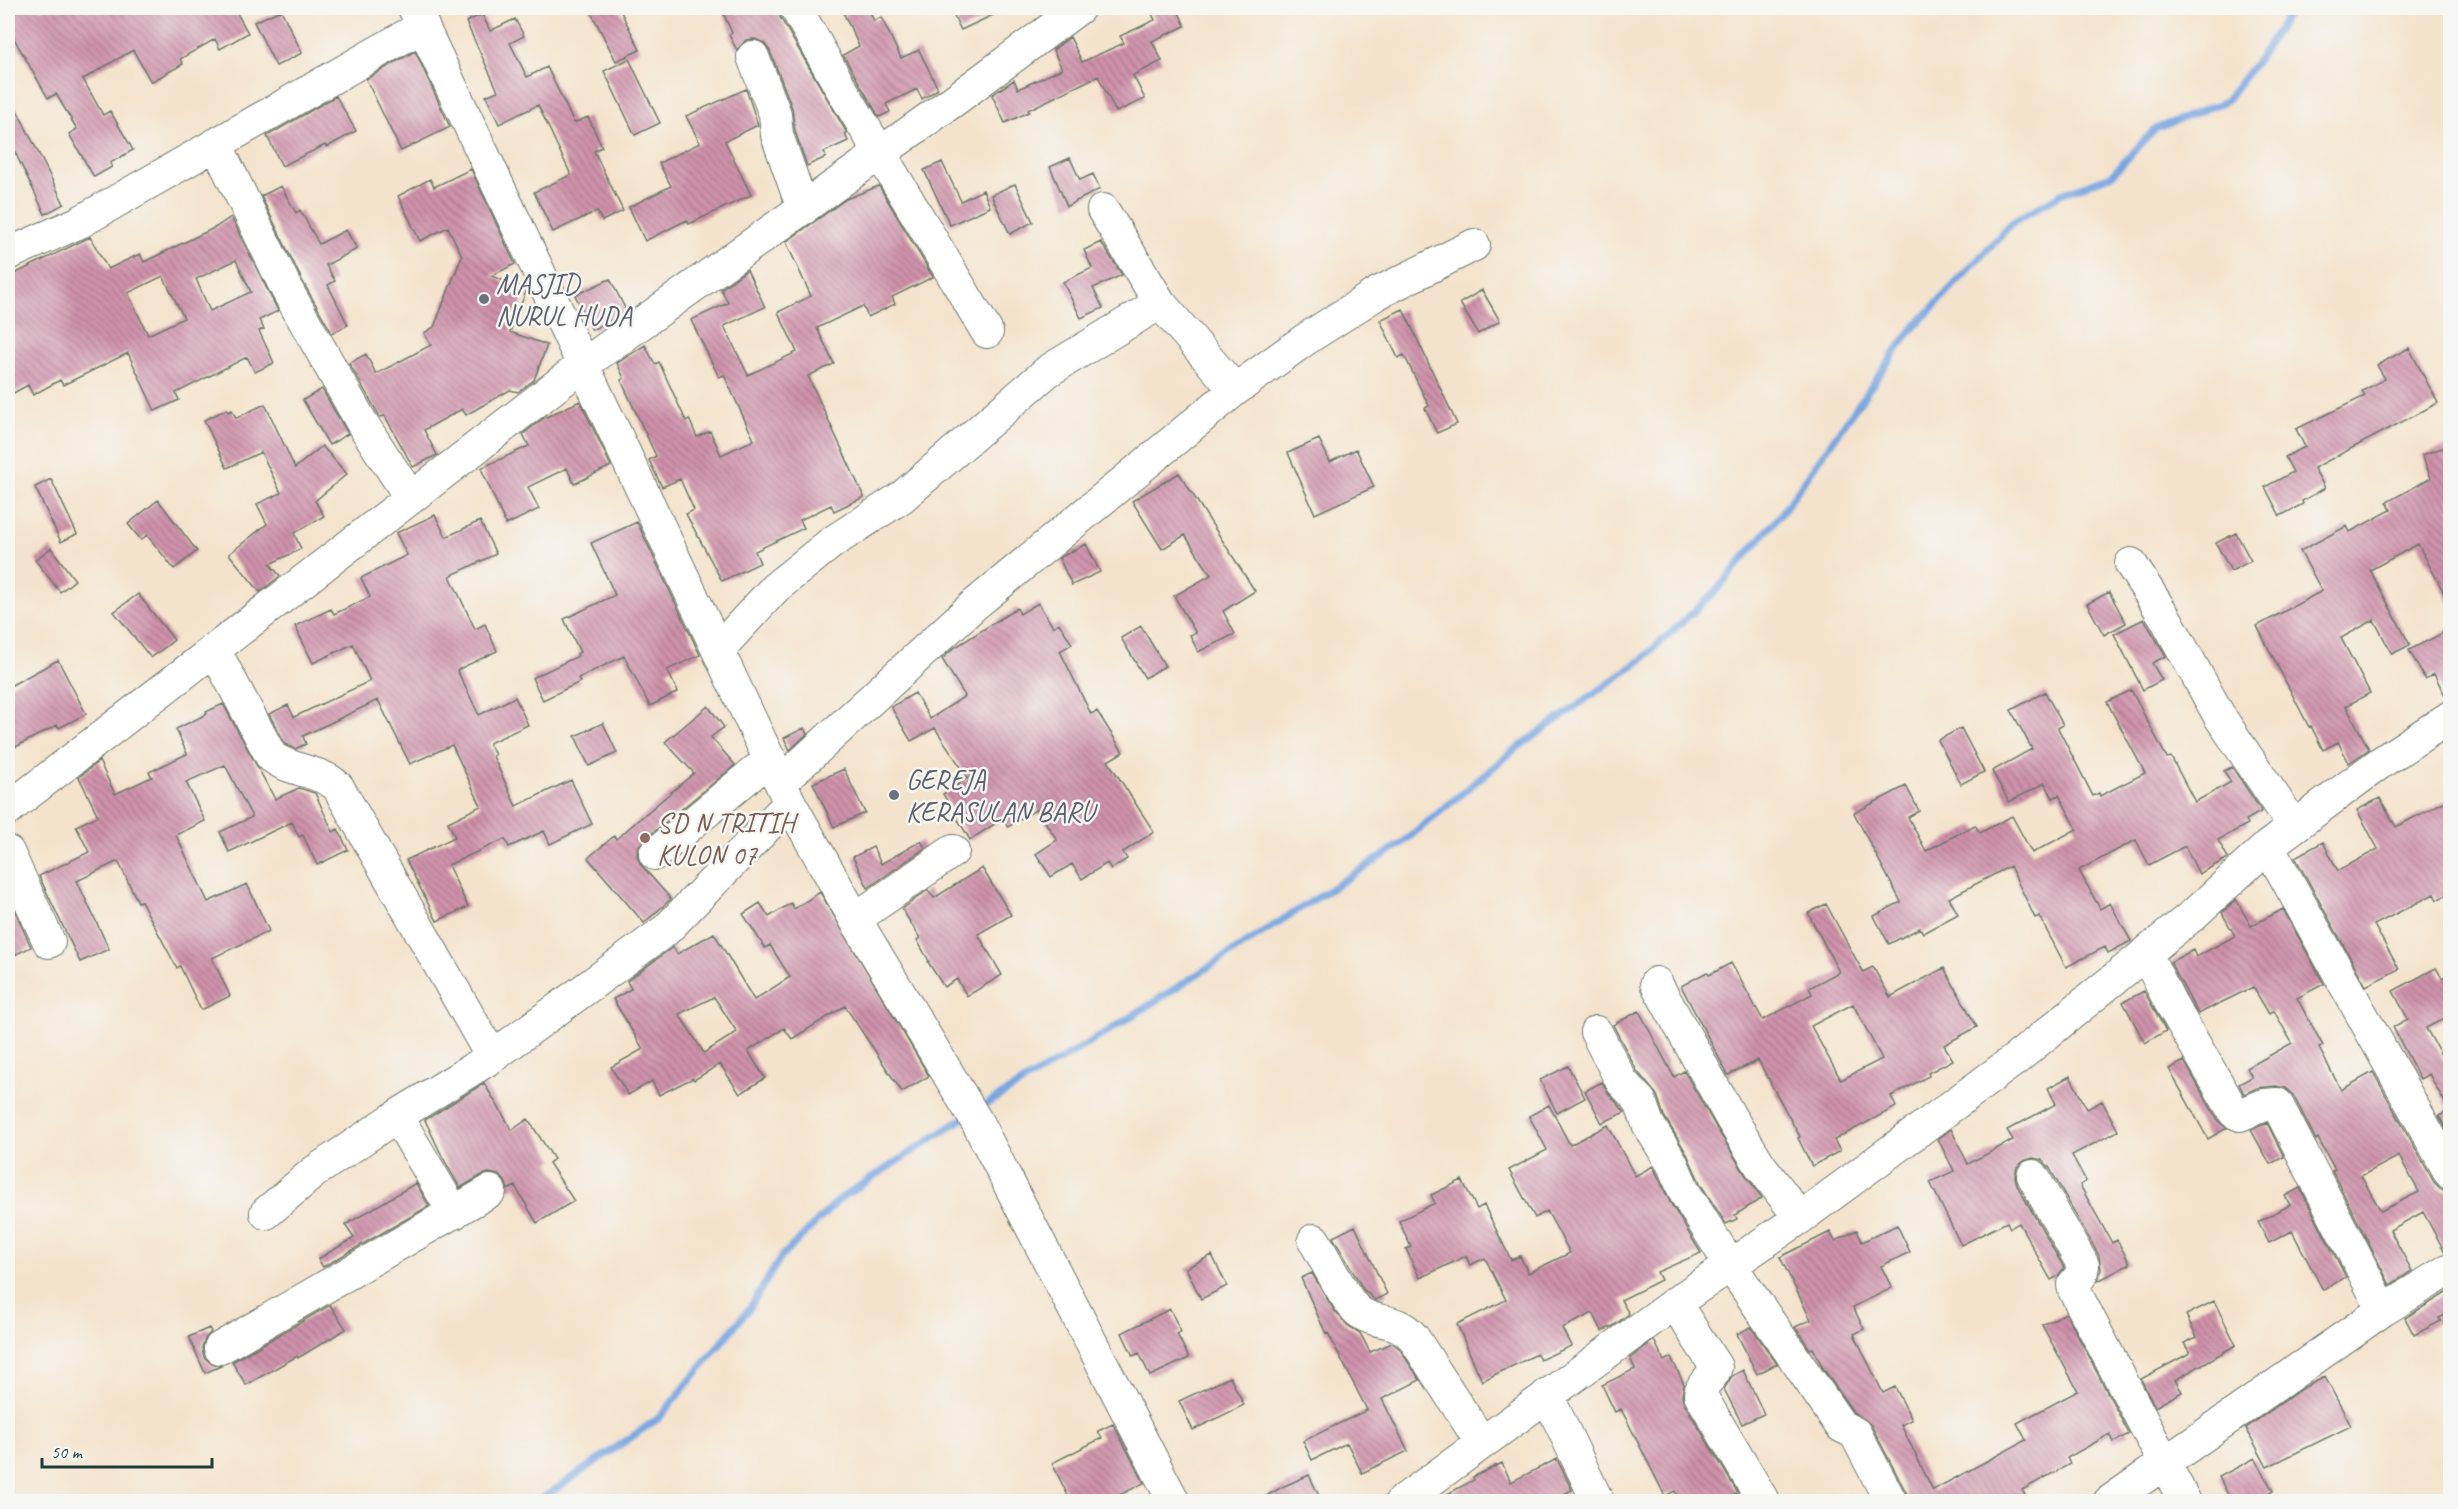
<svg xmlns="http://www.w3.org/2000/svg" width="2458" height="1509" viewBox="0 0 2458 1509" font-family="Caveat,sans-serif">
  <style>
    .lines { fill: none; stroke-linecap: round; stroke-linejoin: round }
    .stream { stroke: #77a6e1; stroke-width: 7 }
    .building { fill: url(#building-back-hatch); fill-rule: evenodd }
    .minor-casing { stroke: #6a7769; stroke-width: 34 }
    .minor { stroke: #fff; stroke-width: 32 }
    .worship-dot { fill: #6b7280; stroke: #f6f6f2; stroke-width: 2 }
    .education-dot { fill: #8d6e63; stroke: #f6f6f2; stroke-width: 2 }
    .labels { text-anchor: middle; dominant-baseline: central; stroke-width: 5; stroke-linejoin: round; paint-order: stroke }
    .worship-label { font-size: 28px; fill: #5b616d; stroke: #f6f6f2; text-anchor: start }
    .education-label { font-size: 28px; fill: #785e54; stroke: #f6f6f2; text-anchor: start }
  </style>
  <defs>
    <pattern id="building-back-hatch" width="6" height="6" patternUnits="userSpaceOnUse" patternTransform="scale(1.5)"><rect width="6" height="6" fill="#cf92aa"/><path d="M-1 5l2 2M0 0l6 6M5-1l2 2" fill="none" stroke="#a7788b"/></pattern>
  </defs>
  <rect width="100%" height="100%" fill="#f6f6f2"/>
  <filter id="ink" filterUnits="userSpaceOnUse"><feTurbulence type="fractalNoise" baseFrequency=".0167" numOctaves="2"/><feDisplacementMap in="SourceGraphic" scale="12" xChannelSelector="R" yChannelSelector="G"/><feConvolveMatrix kernelMatrix="1 2 1 2 8 2 1 2 1" color-interpolation-filters="sRGB"/></filter>
  <filter id="wash" filterUnits="userSpaceOnUse"><feTurbulence type="fractalNoise" baseFrequency=".008" numOctaves="4" result="noise"/><feDisplacementMap in="SourceGraphic" scale="24" xChannelSelector="R" yChannelSelector="G"/><feGaussianBlur stdDeviation="1.35" result="paint"/><feColorMatrix in="noise" values="0 0 0 0 0 0 0 0 0 0 0 0 0 0 0 0 0 1.4 0 .05"/><feComposite in="paint" operator="in"/></filter>
  <g filter="url(#wash)">
    <rect width="100%" height="100%" fill="#f4e3cc"/>
    <g class="lines">
      <path class="stream" d="M980,1108L1107,1032L1401,844L1513,751L1640,661L1716,591L1781,514L1908,334L2013,222L2061,194L2111,176L2155,129L2226,101L2260,57L2292,8
        M537,1502L659,1418L749,1309L781,1257L841,1198L965,1117"/>
    </g>
    <g id="blocks">
      <path class="building" d="M8,8H234L248,33L220,49L215,39L180,59L183,64L151,82L133,50L83,79L103,115L110,111L133,150L110,163L112,167L94,177L69,134L77,129L56,94L48,98L8,28Z
        M589,8H619L640,50L616,61Z
        M721,8H778L780,17L847,133L845,134L848,141L824,152L826,157L807,166L795,131L792,108L770,51L764,43L755,39L746,40L737,50L729,35L732,33Z
        M841,8H868L874,21L881,17L901,58L919,50L938,89L922,99L917,89L886,104L890,112L879,117L843,55L859,46Z
        M950,8H1008L961,30Z
        M1149,8H1177L1185,26L1152,41L1162,61L1133,75L1145,99L1116,112L1098,76L1028,110L1029,112L1005,123L992,95L1014,80L1018,89L1062,69L1053,50L1070,37L1082,62L1124,43L1120,36L1155,20Z
        M281,10L302,53L276,66L254,22Z
        M482,14L490,31L515,19L524,36L510,43L527,77L547,67L574,123L588,117L602,147L594,151L623,211L602,221L597,211L553,232L534,192L571,175L538,105L499,124L486,96L498,91L466,22Z
        M415,51L450,127L401,151L366,79Z
        M629,59L660,123L635,135L604,71Z
        M746,89L758,125L725,141L751,195L689,224L687,220L645,241L629,207L671,186L659,163L700,143L686,116Z
        M8,92L64,204L45,214L12,146L8,148Z
        M336,96L356,131L327,147L325,145L282,166L267,136Z
        M1070,158L1080,180L1093,174L1100,189L1067,206L1050,167Z
        M942,162L961,201L983,190L990,207L950,225L924,170Z
        M471,169L515,264L491,276L527,289L510,332L547,345L534,380L518,392L510,390L466,415L462,409L424,430L437,455L413,467L385,416L380,417L349,363L366,354L376,374L431,345L424,333L434,327L462,256L448,227L420,241L398,196L430,179L434,187Z
        M1015,184L1033,222L1010,234L991,195Z
        M281,186L296,213L300,210L319,244L346,230L357,249L326,265L335,281L328,285L348,325L332,333L303,282L261,196Z
        M879,186L933,277L892,297L895,304L868,317L863,306L817,328L834,364L808,376L864,497L834,511L831,505L800,520L804,528L755,551L760,563L722,581L686,514L694,510L680,479L662,487L649,460L656,456L621,380L624,378L617,363L645,345L655,364L659,362L686,421L689,419L697,437L710,431L721,455L754,440L724,375L719,377L691,320L728,303L721,289L747,270L765,307L724,326L748,375L797,352L778,312L811,296L786,242L846,199Z
        M231,217L278,311L259,320L264,329L259,331L274,363L255,372L247,357L176,393L179,400L155,411L128,353L63,385L60,380L33,395L28,385L8,396V277L90,237L108,269L140,254L144,262L216,227ZM236,260L251,292L210,311L196,279ZM163,276L184,318L148,335L128,293Z
        M1101,242L1122,275L1093,288L1103,308L1081,318L1063,282L1092,268L1084,250Z
        M610,279L627,312L592,330L575,295Z
        M1482,290L1500,321L1478,334L1460,303Z
        M1403,309L1457,424L1437,433L1425,408L1429,406L1404,355L1398,358L1380,320Z
        M2409,348L2438,403L2314,468L2325,488L2302,501L2303,504L2280,516L2265,487L2293,472L2285,457L2305,447L2296,429L2365,396L2362,391L2385,379L2377,365Z
        M322,389L348,434L329,445L303,400Z
        M580,401L611,466L574,484L567,468L528,487L539,509L506,525L481,468L529,446L523,434L544,418Z
        M265,404L295,468L322,446L347,474L315,501L324,516L294,533L301,549L270,564L280,576L260,592L229,554L267,524L257,504L281,493L261,452L227,468L204,420L227,409L228,412L232,410L236,418Z
        M1319,439L1330,462L1356,449L1374,487L1315,514L1288,453Z
        M2451,445V606L2418,544L2370,570L2410,645L2392,654L2374,620L2341,638L2370,693L2346,706L2369,749L2349,763L2338,742L2323,750L2311,726L2309,727L2257,626L2322,591L2300,551L2347,526L2350,532L2391,510L2387,502L2431,478L2422,455Z
        M1179,473L1255,591L1223,611L1235,634L1198,652L1190,635L1196,633L1174,596L1211,575L1185,535L1162,549L1132,501Z
        M51,479L77,534L61,542L35,487Z
        M158,500L197,551L174,569L147,535L141,540L128,524Z
        M435,515L446,537L480,521L496,554L450,576L475,629L485,624L497,651L457,670L479,715L515,697L528,725L489,743L495,755L493,756L516,806L571,780L592,824L550,844L544,831L509,847L505,839L448,865L468,907L437,921L406,860L455,837L448,822L481,806L452,745L410,764L378,700L303,736L306,744L295,749L285,744L269,714L288,705L294,717L370,681L353,644L313,663L295,626L331,609L334,614L370,597L361,578L407,555L396,533Z
        M637,522L700,655L667,670L678,692L650,706L624,656L578,678L580,682L543,700L532,678L578,656L577,654L580,652L564,619L615,595L591,543Z
        M2236,533L2251,561L2231,571L2216,543Z
        M1086,544L1100,572L1072,585L1059,558Z
        M51,548L75,580L60,592L35,560Z
        M2109,592L2126,623L2104,635L2087,604Z
        M138,594L174,640L151,658L114,612Z
        M1038,603L1053,627L1059,623L1072,644L1060,651L1091,714L1097,711L1123,752L1108,761L1154,832L1123,852L1127,859L1111,869L1107,863L1082,879L1072,864L1051,877L1036,854L1057,840L1037,809L1008,827L1002,819L970,840L943,794L968,778L935,728L911,741L891,707L915,693L930,719L965,696L942,659L954,648L1017,608L1020,614Z
        M2144,619L2166,656L2152,663L2162,680L2143,690L2114,634Z
        M1141,626L1165,666L1145,678L1121,638Z
        M2451,629V699H2447L2434,674L2425,679L2409,650Z
        M58,660L86,714L59,728L57,725L8,751V687Z
        M2131,690L2167,758L2171,757L2195,802L2231,782L2224,771L2232,767L2262,811L2246,820L2248,824L2218,840L2228,858L2199,874L2185,846L2149,865L2136,840L2079,870L2100,909L2110,903L2131,941L2108,953L2105,947L2066,967L2039,916L2035,918L2010,866L1949,898L1958,914L1923,933L1920,928L1889,944L1874,916L1901,902L1854,813L1906,786L1919,811L1908,817L1926,851L1975,825L1980,833L2012,816L2032,853L2077,829L2059,795L2053,798L2045,783L2009,802L1992,771L2032,749L2011,710L2045,692L2063,725L2058,728L2093,796L2099,793L2100,796L2145,773L2107,702Z
        M223,704L275,799L299,788L315,793L333,832L338,829L348,850L317,865L303,835L299,837L292,822L229,852L220,832L252,817L225,765L186,782L205,821L176,835L208,902L247,884L269,931L212,958L230,996L201,1010L180,966L177,968L141,901L138,902L118,861L77,881L109,949L80,962L39,876L89,852L76,826L98,816L79,777L99,761L115,794L152,777L149,772L187,754L176,729L207,714L206,712Z
        M708,706L724,727L711,737L735,765L644,840L638,847L637,856L641,865L671,899L644,923L588,858L614,836L616,839L694,773L665,742Z
        M603,723L617,753L589,766L575,736Z
        M804,728L807,734L790,750L784,738Z
        M1961,728L1984,772L1961,784L1938,740Z
        M844,769L865,813L834,827L813,783Z
        M2380,798L2396,827L2451,798V893L2437,900L2434,894L2374,925L2399,969L2366,986L2295,857L2323,842L2338,871L2378,849L2357,810Z
        M921,841L925,848L868,888L853,857L873,847L881,864Z
        M982,868L1011,915L978,934L1002,975L967,996L957,979L944,987L928,962L929,961L917,940L920,938L902,909L928,890L934,898Z
        M820,892L929,1076L902,1092L845,1006L792,1039L784,1028L748,1051L765,1078L740,1094L720,1064L694,1080L693,1078L659,1095L652,1081L628,1095L611,1067L643,1049L613,999L631,989L627,981L673,947L677,954L714,933L754,1000L790,977L770,945L765,948L743,914L760,903L769,917L791,903L794,909ZM714,997L737,1032L704,1053L679,1014Z
        M2236,899L2251,926L2283,909L2324,984L2297,998L2323,1046L2319,1048L2341,1090L2373,1072L2434,1182L2441,1189L2451,1191V1251L2445,1252L2423,1212L2390,1230L2412,1271L2390,1285L2332,1171L2335,1170L2318,1138L2316,1140L2293,1095L2285,1088L2276,1086L2257,1088L2244,1094L2239,1084L2252,1077L2247,1068L2292,1043L2274,1011L2269,1014L2253,987L2198,1014L2170,962L2193,950L2196,957L2235,936L2222,913ZM2399,1156L2419,1192L2381,1211L2361,1176Z
        M1826,904L1863,972L1873,967L1890,997L1944,968L1977,1027L1944,1045L1953,1060L1928,1073L1929,1076L1891,1096L1896,1107L1834,1140L1840,1151L1812,1166L1798,1138L1800,1137L1758,1060L1728,1075L1681,986L1707,972L1709,975L1731,963L1763,1020L1812,994L1809,988L1839,972L1808,913ZM1853,1004L1882,1059L1841,1080L1811,1026Z
        M13,906L31,947L8,958V909Z
        M2436,968L2442,978L2451,973V1015L2426,1028L2451,1073V1137L2439,1116L2449,1110L2429,1074L2420,1079L2393,1027L2408,1019L2393,991Z
        M2144,991L2166,1031L2145,1043L2123,1002Z
        M1639,1011L1674,1077L1684,1071L1716,1127L1745,1174L1762,1198L1735,1215L1737,1219L1726,1224L1701,1185L1687,1154L1664,1116L1657,1095L1637,1071L1613,1025Z
        M2184,1061L2218,1121L2227,1128L2208,1139L2169,1069Z
        M1568,1066L1585,1098L1557,1113L1540,1080Z
        M2070,1076L2087,1109L2102,1101L2118,1131L2072,1155L2086,1181L2080,1185L2112,1243L2117,1240L2130,1264L2098,1281L2101,1269L2099,1256L2049,1167L2042,1160L2033,1158L2024,1161L2017,1167L2015,1176L2017,1185L2064,1268L2058,1276L2051,1280L2019,1223L2010,1228L2007,1222L1961,1245L1930,1182L1954,1171L1938,1139L1951,1129L1968,1164L2013,1140L2007,1130L2056,1104L2048,1088Z
        M1602,1082L1609,1094L1625,1112L1602,1123L1585,1091Z
        M484,1083L512,1130L528,1119L554,1159L549,1163L574,1201L537,1223L515,1186L508,1190L505,1181L498,1175L489,1173L482,1175L460,1188L442,1156L425,1120Z
        M1549,1105L1570,1145L1608,1125L1635,1176L1653,1166L1670,1202L1701,1253L1657,1272L1661,1280L1621,1300L1629,1314L1613,1326L1602,1331L1593,1313L1562,1328L1571,1346L1540,1360L1537,1354L1482,1381L1457,1324L1506,1300L1485,1258L1470,1265L1466,1256L1420,1278L1406,1249L1411,1247L1399,1221L1435,1203L1431,1195L1462,1180L1477,1209L1484,1205L1511,1260L1520,1256L1528,1273L1570,1253L1547,1211L1535,1218L1509,1170L1547,1150L1529,1116Z
        M2267,1123L2284,1157L2270,1164L2251,1130Z
        M416,1183L429,1206L323,1267L318,1259L354,1238L345,1225Z
        M2300,1188L2346,1277L2323,1290L2292,1231L2269,1243L2258,1222L2290,1205L2285,1196Z
        M1897,1225L1910,1252L1881,1266L1892,1288L1853,1307L1864,1329L1854,1334L1883,1393L1895,1387L1912,1420L1901,1425L1933,1490L2026,1440L2017,1423L2078,1391L2042,1325L2066,1313L2129,1434L2114,1442L2110,1434L2067,1458L2070,1464L2022,1490L2026,1496L2016,1502H1909L1907,1494L1871,1425L1853,1412L1823,1368L1813,1348L1810,1349L1795,1327L1811,1320L1780,1257L1830,1232L1835,1241L1857,1230L1862,1242Z
        M1355,1226L1387,1294L1375,1300L1363,1289L1333,1237Z
        M1212,1255L1227,1286L1201,1299L1186,1268Z
        M1312,1273L1334,1310L1347,1325L1360,1333L1370,1352L1392,1343L1399,1348L1420,1380L1382,1399L1408,1451L1362,1473L1347,1443L1312,1460L1303,1441L1367,1410L1328,1333L1326,1334L1301,1278Z
        M2451,1290V1312L2439,1318L2441,1321L2414,1335L2405,1318Z
        M2214,1301L2236,1345L2175,1380L2182,1392L2155,1407L2141,1379L2190,1353L2184,1343L2197,1337L2186,1315Z
        M330,1305L346,1329L298,1358L297,1356L246,1385L232,1362Z
        M1170,1309L1181,1332L1177,1334L1189,1358L1150,1376L1139,1353L1133,1356L1122,1333Z
        M1751,1327L1777,1364L1757,1374L1737,1334Z
        M209,1328L211,1332L205,1339L202,1347L204,1357L212,1364L221,1366L205,1373L189,1337Z
        M1654,1340L1664,1361L1671,1357L1684,1384L1682,1396L1684,1403L1738,1493L1721,1502H1680L1675,1491L1665,1496L1621,1409L1615,1412L1602,1385L1635,1369L1630,1358Z
        M1743,1370L1764,1414L1742,1424L1724,1389L1732,1376Z
        M1230,1377L1244,1405L1193,1430L1179,1401Z
        M2325,1377L2351,1426L2267,1467L2246,1428L2301,1389Z
        M1113,1424L1144,1483L1106,1502H1071L1052,1463L1102,1438L1098,1431Z
        M2255,1458L2273,1491L2255,1502H2232L2219,1477Z
        M1557,1459L1572,1490L1549,1502H1432L1474,1480L1473,1477L1502,1463L1511,1482Z
        M1309,1475L1322,1502H1256L1282,1487Z"/>
    </g>
  </g>
  <g filter="url(#ink)">
    <use href="#blocks" fill-opacity="0" stroke="#6a7769" stroke-width="1.5"/>
    <g class="lines">
      <defs>
        <path id="minor" d="M796,8L838,83L987,332
          M1079,8L956,99L583,365L790,803L855,919L977,1122L1174,1502
          M753,57L775,114L777,135L803,209
          M216,144L287,290L362,423L410,497
          M1103,210L1160,303L1235,390
          M8,254L80,222L423,26
          M2131,564L2166,619L2220,717L2294,826
          M214,649L271,756C290,772 319,769 338,787L492,1057
          M718,650L775,588L831,543L902,497L1048,371L1160,303
          M781,782L973,606L1235,390L1306,339L1376,294L1474,245
          M8,809L583,365L414,8
          M2268,846L2450,1173
          M8,852L49,942
          M655,854L770,759
          M855,919L953,851
          M2146,954L2170,1002L2234,1112L2240,1115L2264,1105L2277,1104L2383,1310
          M1656,983L1731,1118L1760,1165L1800,1218
          M1596,1032L1622,1082L1640,1101L1648,1124L1672,1163L1685,1193L1731,1266L1841,1426L1855,1433L1891,1502
          M397,1116L454,1213
          M2033,1176L2083,1265L2081,1275L2073,1285L2074,1290L2185,1502
          M266,1213L314,1172L397,1116L492,1057L666,930L790,803
          M1314,1240C1323,1255 1347,1304 1359,1312C1377,1325 1396,1317 1413,1337L1481,1442
          M1675,1303L1716,1367C1714,1378 1702,1381 1700,1394L1762,1499
          M220,1348L490,1191
          M1547,1395L1598,1502
          M1401,1502L1675,1303L1800,1218L2017,1058L2194,914L2268,846L2380,763L2450,717
          M2109,1502L2383,1310L2450,1269"/>
      </defs>
      <use href="#minor" class="minor-casing"/>
      <use href="#minor" class="minor"/>
    </g>
  </g>
  <g class="worship-dot">
    <circle cx="484" cy="299" r="6"/>
    <circle cx="894" cy="795" r="6"/>
  </g>
  <circle class="education-dot" cx="645" cy="838" r="6"/>
  <g class="labels">
    <g class="worship-label">
      <text x="496" y="283">MASJID<tspan x="496" dy="32">NURUL HUDA</tspan></text>
      <text x="906" y="779">GEREJA<tspan x="906" dy="32">KERASULAN BARU</tspan></text>
    </g>
    <g class="education-label">
      <text x="657" y="822">SD N TRITIH<tspan x="657" dy="32">KULON 07</tspan></text>
    </g>
  </g>
  <rect width="2458" height="1509" fill="none" stroke="#f6f6f2" stroke-width="30"/>
  <path d="M42 1458v9h170v-9" fill="none" stroke="#1f3d34" stroke-width="3"/>
  <text x="51" y="1458" font-size="18" fill="#1f3d34" stroke="#f6f6f2" stroke-width="4.5" paint-order="stroke">50 m</text>
</svg>
